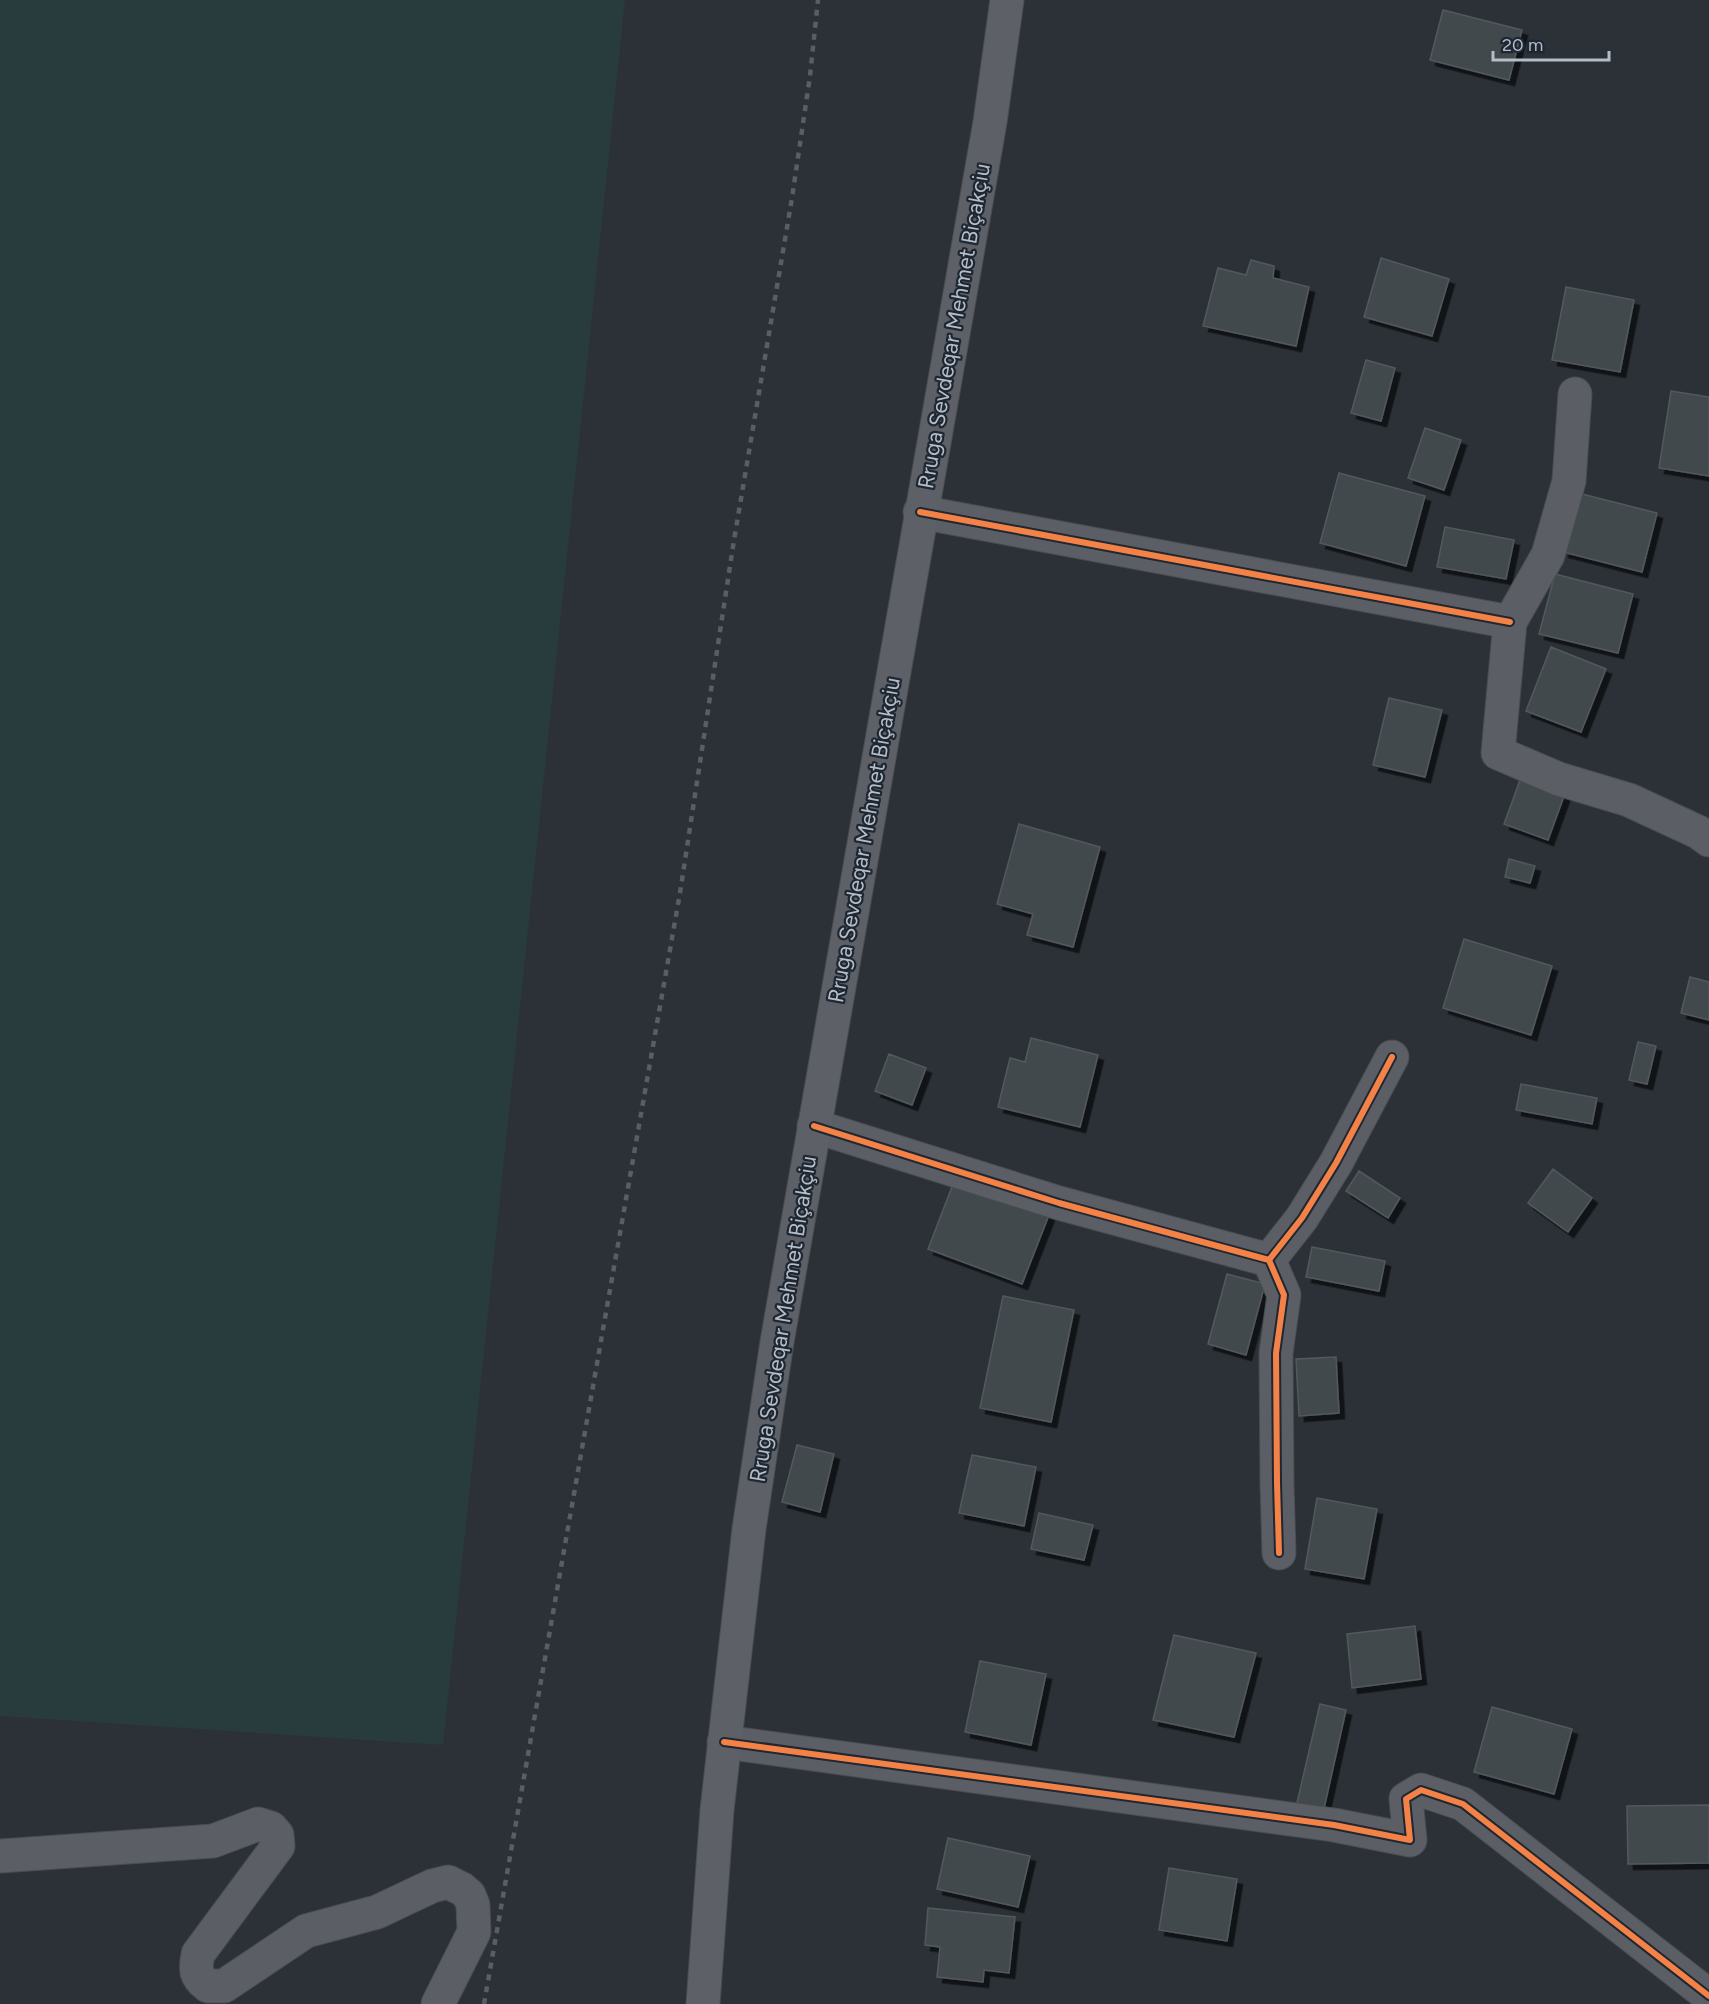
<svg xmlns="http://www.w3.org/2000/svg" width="1709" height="2004" viewBox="0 0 1709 2004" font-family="Figtree,sans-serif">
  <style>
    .green { fill: #283b3d }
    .building { fill: #43484e; stroke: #53585f; stroke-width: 1.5; filter: url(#shadow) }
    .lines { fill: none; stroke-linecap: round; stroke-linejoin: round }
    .minor-casing { stroke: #484d52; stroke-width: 35 }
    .major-casing { stroke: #484d54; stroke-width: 35 }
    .minor { stroke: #5b5f65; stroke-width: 33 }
    .major { stroke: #5d6167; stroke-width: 33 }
    .rail { stroke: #595e63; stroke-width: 4.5; stroke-dasharray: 6 6; stroke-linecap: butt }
    .cycleway-casing { stroke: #1e2732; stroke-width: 10 }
    .cycleway { stroke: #f48246; stroke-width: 6 }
    .labels { text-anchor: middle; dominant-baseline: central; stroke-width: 4.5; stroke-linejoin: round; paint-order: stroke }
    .street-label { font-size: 22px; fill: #b4bdc8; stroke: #1e2732 }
  </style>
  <defs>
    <filter id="shadow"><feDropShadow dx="5.5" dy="5.5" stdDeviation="0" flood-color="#0009"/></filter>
  </defs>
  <rect width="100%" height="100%" fill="#2b3137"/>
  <path class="green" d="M0,0H625L443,1745L0,1716Z"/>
  <path class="building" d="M1443,10L1522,30L1509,80L1430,60Z
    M1381,258L1449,279L1432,336L1364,317Z
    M1251,260L1274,266L1273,278L1309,287L1296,346L1203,326L1218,268L1246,275Z
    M1566,287L1634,300L1620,372L1552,360Z
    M1366,360L1395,368L1381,421L1351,413Z
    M1671,391L1709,397V476L1659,468Z
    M1425,428L1461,440L1444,490L1408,478Z
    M1339,473L1425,496L1406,566L1320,543Z
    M1578,493L1657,513L1642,572L1563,552Z
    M1445,527L1514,540L1506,579L1437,567Z
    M1555,574L1633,594L1618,653L1539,634Z
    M1551,647L1606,669L1581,732L1526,711Z
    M1389,698L1442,710L1425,777L1373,765Z
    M1523,772L1567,788L1548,840L1504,824Z
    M1019,824L1100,847L1073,947L1027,935L1033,914L997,904Z
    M1509,859L1535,866L1530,883L1505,877Z
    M1464,939L1552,966L1531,1035L1443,1008Z
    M1690,977L1709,982V1020L1681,1013Z
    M1031,1038L1098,1055L1080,1127L998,1107L1010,1058L1025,1062Z
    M1638,1042L1656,1046L1647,1084L1629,1080Z
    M889,1054L926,1068L912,1105L875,1091Z
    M1521,1084L1597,1098L1592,1124L1516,1110Z
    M1553,1169L1592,1198L1568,1232L1528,1203Z
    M1359,1171L1400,1198L1388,1218L1346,1191Z
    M955,1179L1049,1215L1022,1284L928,1249Z
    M1312,1247L1385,1261L1379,1291L1306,1277Z
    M1227,1274L1265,1284L1246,1355L1208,1344Z
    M1003,1296L1074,1310L1051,1422L980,1408Z
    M1336,1357L1339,1413L1299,1416L1296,1359Z
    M797,1445L834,1454L820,1512L782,1502Z
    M972,1455L1036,1467L1024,1526L959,1513Z
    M1317,1498L1377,1509L1364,1579L1305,1569Z
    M1039,1513L1093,1525L1084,1560L1031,1549Z
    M1415,1626L1421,1679L1352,1688L1347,1634Z
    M1174,1635L1256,1653L1234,1737L1153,1720Z
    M980,1661L1046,1674L1031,1745L965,1732Z
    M1320,1704L1346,1710L1323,1813L1296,1807Z
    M1492,1707L1572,1729L1554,1794L1474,1772Z
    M1709,1805V1863L1628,1864L1627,1806Z
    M948,1838L1030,1856L1018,1907L937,1889Z
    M1169,1868L1237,1879L1227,1941L1159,1930Z
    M928,1908L1015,1917L1009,1973L984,1970L983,1982L937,1977L940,1947L925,1945Z"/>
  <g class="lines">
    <defs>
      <path id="minor" d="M1575,394L1569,481L1548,555L1510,622L1498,753L1559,779L1629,800L1698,832L1709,840
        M920,512L1510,622
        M814,1126L1059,1203L1269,1260
        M1279,1553L1277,1483L1276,1353L1284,1295L1269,1260L1302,1218L1336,1163L1392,1057
        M724,1742L1334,1825L1410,1840L1406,1799L1421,1790L1463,1804L1709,1996
        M0,1856L213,1841L258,1824L271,1828L277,1835L278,1846L198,1954C195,1970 195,1976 208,1986H224L306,1931L377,1912L432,1886L448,1882L462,1889L469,1895L473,1905L474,1932L438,2004"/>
      <path id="major" d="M703,2004L717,1810L749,1529L777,1342L990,122L1007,0"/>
    </defs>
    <use href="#minor" class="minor-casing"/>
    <use href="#major" class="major-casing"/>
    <use href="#minor" class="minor"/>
    <use href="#major" class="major"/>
    <path class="rail" d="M484,2004L680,893L734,540L792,198L810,76L818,0"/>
    <defs>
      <path id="cycleway" d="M920,512L1510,622
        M814,1126L1059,1203L1269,1260
        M1279,1553L1277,1483L1276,1353L1284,1295L1269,1260L1302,1218L1336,1163L1392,1057
        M724,1742L1334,1825L1410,1840L1406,1799L1421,1790L1463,1804L1709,1996"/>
    </defs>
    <use href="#cycleway" class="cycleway-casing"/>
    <use href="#cycleway" class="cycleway"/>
  </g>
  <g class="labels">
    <g class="street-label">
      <text transform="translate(954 326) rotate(-80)">Rruga Sevdeqar Mehmet Biçakçiu</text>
      <text transform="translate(864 840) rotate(-80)">Rruga Sevdeqar Mehmet Biçakçiu</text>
      <text transform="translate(783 1319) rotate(-81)">Rruga Sevdeqar Mehmet Biçakçiu</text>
    </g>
  </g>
  <path d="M1493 51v9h116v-9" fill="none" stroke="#b4bdc8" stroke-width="3"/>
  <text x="1502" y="51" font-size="18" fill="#b4bdc8" stroke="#1e2732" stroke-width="4.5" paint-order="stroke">20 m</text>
</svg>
